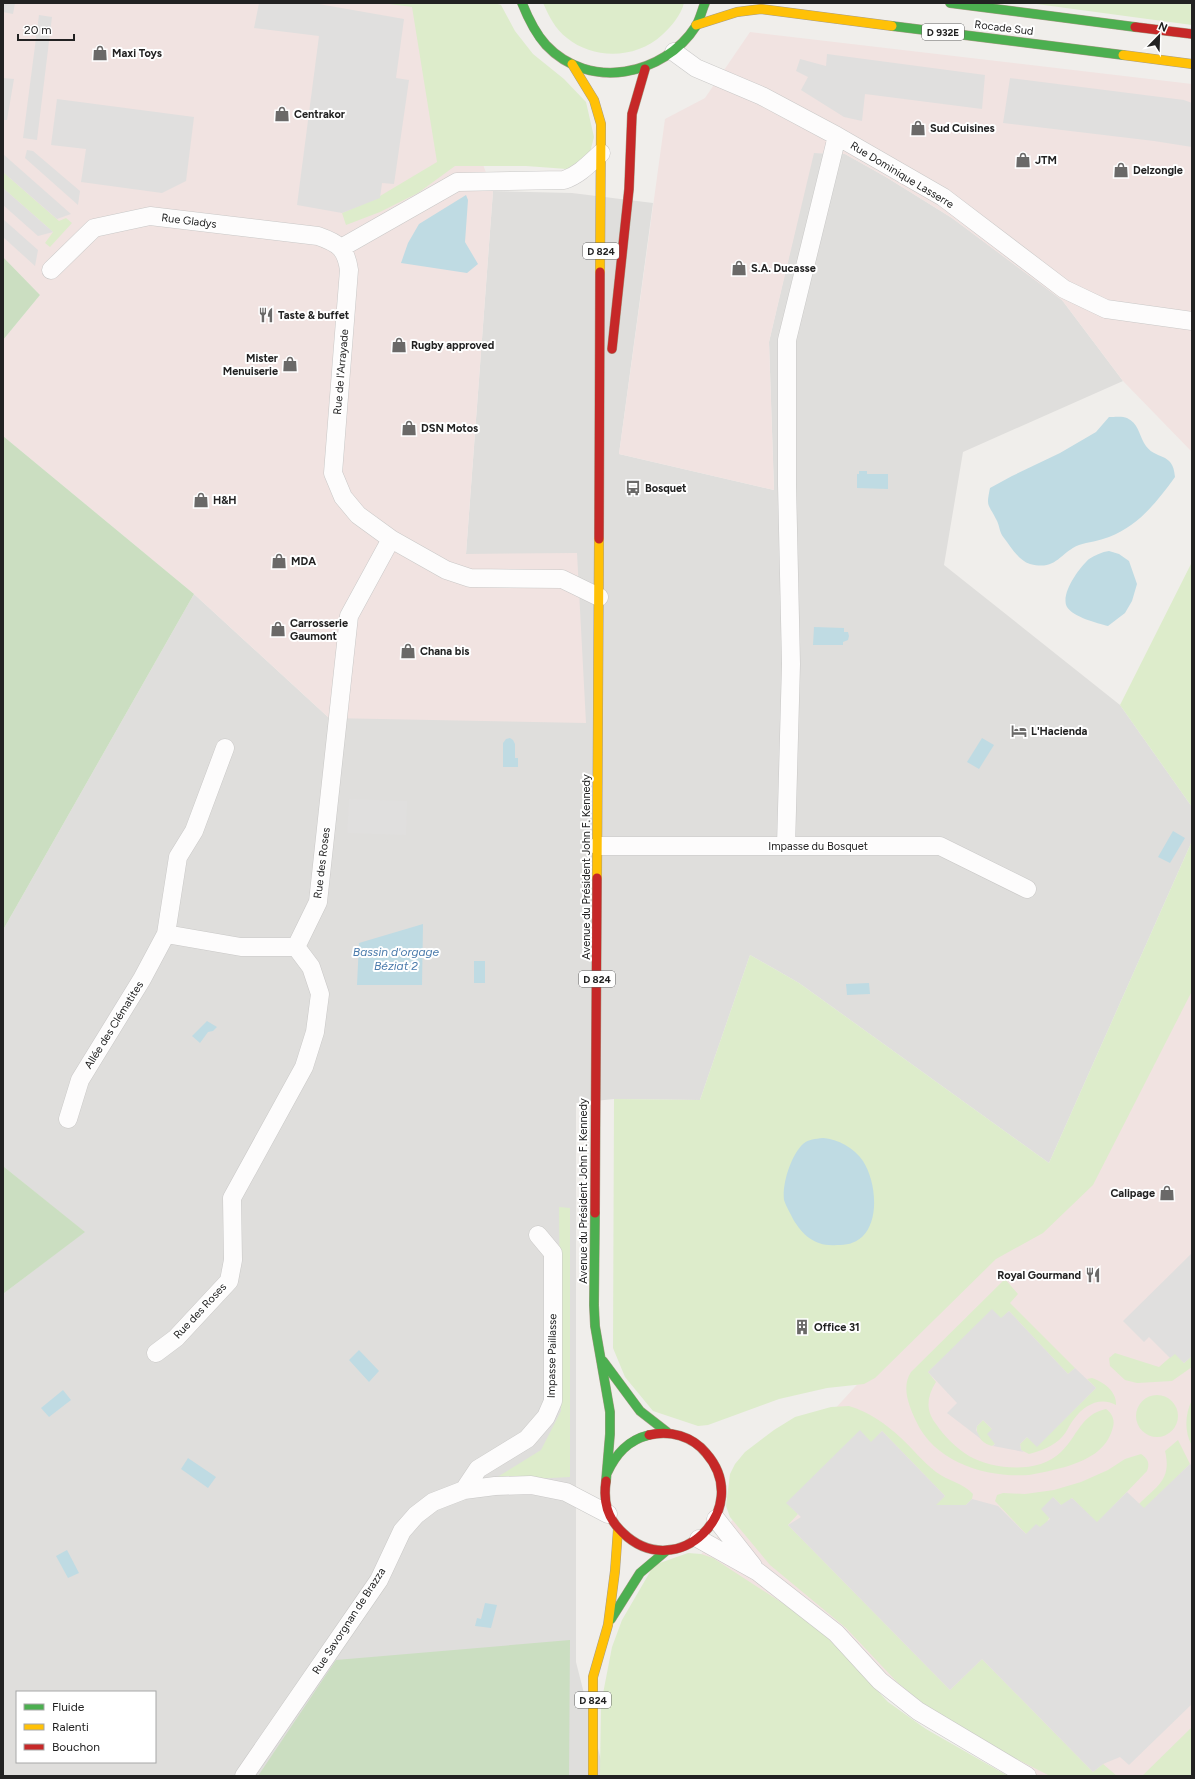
<svg xmlns="http://www.w3.org/2000/svg" width="1195" height="1779" viewBox="0 0 1195 1779" font-family="Figtree,sans-serif">
  <style>
    .residential { fill: #dfdedc; fill-rule: evenodd }
    .commercial { fill: #f1e3e1 }
    .grass { fill: #ddeccb }
    .forest { fill: #cbdec1 }
    .parking { fill: #e0dfde }
    .water { fill: #bfdbe3 }
    .lines { fill: none; stroke-linecap: round; stroke-linejoin: round }
    .street-casing { stroke: #c9c8c7; stroke-width: 19 }
    .fast-casing { stroke: #a79c86; stroke-width: 10 }
    .slow-casing { stroke: #a79c86; stroke-width: 10 }
    .jam-casing { stroke: #a79c86; stroke-width: 10 }
    .street { stroke: #fdfcfc; stroke-width: 18 }
    .fast { stroke: #4caf50; stroke-width: 9 }
    .slow { stroke: #ffc107; stroke-width: 9 }
    .jam { stroke: #c62828; stroke-width: 9 }
    .labels { text-anchor: middle; dominant-baseline: central; stroke-width: 4; stroke-linejoin: round; paint-order: stroke }
    .shield { fill: #fff; stroke: #646464; stroke-width: 1 }
    .shield-label { font-size: 10px; font-weight: bold; fill: #222 }
    .street-label { font-size: 11px; fill: #222; stroke: #fff }
    .poi-label { font-size: 11px; font-weight: bold; fill: #222; stroke: #fff; text-anchor: start }
    .water-label { font-size: 12px; font-style: italic; fill: #4a7aab; stroke: #fff }
  </style>
  <rect width="100%" height="100%" fill="#f0eeeb"/>
  <path class="residential" d="M813,153L845,154L886,177L952,218L1062,300L1123,381L963,452L944,565L1120,705L1192,807V841L1049,1163L799,983L750,955L700,1100L614,1099L576,1103V1662L605,1776H3V1294L84,1232L3,1166V930L194,594L329,718L466,554L493,191L572,193L653,203L619,454L774,490L769,342ZM17,1692H155V1762H17Z"/>
  <path class="commercial" d="M3,3H422L493,191L466,554L577,553L586,723L329,718L194,594L3,436V340L40,295L3,257Z
    M750,32L1192,84V452L1123,381L1062,300L952,218L886,177L845,154L814,153L769,342L774,490L619,454L665,119L705,98Z
    M1192,918V1776H1032L693,1563L1109,1111Z"/>
  <path class="grass" d="M382,3H494L501,5L515,31L533,54L564,79L586,102L594,137L589,156L567,169L526,166H455L418,193L380,212L346,225L342,213L375,199L437,162L412,7Z
    M543,3H684C681,15 671,27 662,35C636,59 594,60 567,38C555,29 549,16 543,3Z
    M1029,3H1192V25Z
    M3,172L59,221L66,218L72,223L50,247L45,243L53,232L3,188Z
    M1192,562V807L1120,705Z
    M1192,841V991L1093,1185L1043,1233L996,1259L875,1378L864,1384L827,1388L779,1399L708,1425L698,1426L653,1411L625,1377L613,1348L614,1099L700,1100L750,955L799,983L1049,1163Z
    M559,1207L570,1208V1477L491,1481L541,1450L561,1411Z
    M1005,1279L1018,1294L1010,1303L1075,1368L1068,1374L1009,1311L1001,1319L948,1353L928,1372L936,1382C927,1396 925,1410 936,1424C944,1436 956,1448 969,1456C994,1470 1039,1474 1061,1452C1077,1437 1081,1414 1106,1409C1112,1413 1115,1420 1113,1427C1107,1451 1087,1460 1065,1467C1053,1470 1041,1473 1029,1475C987,1478 935,1463 916,1421C909,1406 901,1387 911,1372Z
    M1115,1353L1159,1367L1175,1353L1184,1363L1192,1356V1367L1172,1381L1137,1383L1125,1380L1110,1366L1109,1358Z
    M1092,1378C1104,1382 1117,1392 1116,1405C1100,1396 1084,1405 1074,1419C1069,1425 1067,1432 1062,1437C1054,1446 1041,1451 1029,1454L1021,1450L1020,1444L1027,1437L1037,1446L1096,1388L1087,1379Z
    M1136 1416a21 21 0 1 1 42 0a21 21 0 1 1-42 0Z
    M1192,1400V1446C1184,1431 1185,1414 1192,1400Z
    M849,1406C869,1412 886,1424 901,1438C913,1449 923,1462 936,1472C948,1481 963,1483 973,1494L972,1499L966,1505H935L945,1496L882,1431L871,1443L787,1503L798,1514L788,1525L950,1690L982,1659L1093,1772L1103,1764L1117,1776H1050L995,1748L921,1702L897,1682L846,1628L770,1565L730,1517L726,1506L730,1474L735,1464L745,1452L774,1430L795,1417L831,1407Z
    M983,1420L992,1429L995,1444L992,1446C983,1444 975,1436 977,1426Z
    M1178,1440L1190,1464L1144,1509L1139,1504C1157,1486 1172,1480 1165,1451Z
    M1141,1454C1148,1459 1150,1463 1147,1471L1097,1523L1072,1498L1063,1507L1053,1497C1050,1522 1050,1525 1026,1534L995,1501L997,1495L1003,1493L1025,1494L1054,1490L1081,1482L1108,1470L1125,1459Z
    M688,1553L701,1554L713,1558L793,1610L828,1638L888,1702L926,1729L1008,1776H600L601,1704L612,1647L622,1620L654,1565Z
    M1192,1727V1776H1142Z"/>
  <path class="forest" d="M3,257L40,295L3,340Z
    M3,436L194,594L3,930Z
    M3,1166L85,1232L3,1294Z
    M570,1640L569,1776H258L336,1660Z"/>
  <path class="parking" d="M3,3H15L13,14L3,12Z
    M259,3H313L404,19L396,78L409,80L394,184L382,183L380,198L342,213L297,205L319,36L254,28Z
    M39,15L52,17L37,140L23,138Z
    M827,54L985,75L982,109L865,94L862,121L844,117L801,90L808,77L796,71L800,59L826,66Z
    M3,78L14,79L7,120H3Z
    M1010,78L1184,100L1192,103V147L1154,141L1003,123Z
    M57,99L194,117L186,181L162,193L81,182L86,149L51,145Z
    M27,150L33,151L80,191L78,205L25,158Z
    M3,154L71,214L57,219L3,172Z
    M3,188L53,232L38,236L3,205Z
    M3,219L38,250L35,266L3,237Z
    M349,799L407,801L406,835L347,833Z
    M1192,1253V1356L1184,1363L1175,1354L1170,1358L1149,1337L1144,1342L1123,1321Z
    M992,1309L1001,1318L1009,1311L1068,1374L1075,1368L1096,1388L1037,1447L1027,1437L1020,1444L1021,1450L1024,1452L993,1446L995,1444L987,1434L992,1429L983,1420L977,1426L976,1430L981,1439L947,1413L957,1403L928,1372Z
    M860,1430L871,1442L882,1431L945,1496L936,1505H966L972,1499L998,1506L1026,1534L1036,1524L1040,1527L1050,1519L1041,1509L1053,1497L1061,1505L1072,1498L1097,1522L1127,1492L1144,1508L1190,1464L1192,1466V1704L1129,1765L1120,1757L1103,1764L1093,1772L982,1659L950,1690L788,1525L801,1517L786,1503Z"/>
  <path class="water" d="M466,195L468,200L465,242L478,264L467,273L401,263L408,243L419,224Z
    M1109,417C1114,417 1123,416 1127,418C1138,423 1139,434 1144,443C1155,462 1173,450 1175,477C1157,502 1138,526 1109,537C1099,541 1088,542 1079,545C1059,553 1057,571 1030,564C1019,561 1011,547 1004,538C999,532 1000,526 996,519C988,503 986,508 990,488L1012,476L1060,453L1096,432Z
    M859,471H867V474H888V489L857,488V474H859Z
    M1109,551L1119,554L1129,561L1137,584L1132,601L1125,613L1108,626C1097,623 1073,617 1067,607C1060,594 1079,568 1089,559C1095,555 1102,552 1109,551Z
    M814,627L844,628V632H848L849,636L848,640L843,642V645H813Z
    M510,738L513,740L515,744V758H518V767H503V743L506,739Z
    M982,738L994,745L979,769L967,762Z
    M1173,831L1185,838L1170,863L1158,857Z
    M423,924L422,985H357L359,943Z
    M474,961H485V983H474Z
    M869,983L870,994L847,995L846,984Z
    M207,1021L217,1027L213,1031L208,1032L200,1043L192,1036Z
    M823,1138C838,1139 854,1148 863,1161C876,1181 880,1220 862,1237C854,1244 846,1245 837,1245C816,1247 803,1236 793,1219C790,1213 786,1206 784,1200C782,1184 791,1155 803,1144C809,1139 815,1139 823,1138Z
    M359,1350L379,1371L369,1382L349,1360Z
    M63,1390L71,1400L49,1417L41,1408Z
    M188,1458L216,1477L208,1488L181,1469Z
    M67,1550L79,1573L68,1578L56,1556Z
    M485,1603L497,1605L491,1628L475,1626L477,1618L481,1619Z"/>
  <g class="lines">
    <defs>
      <path id="street" d="M674,52L696,68L762,96L837,136L943,197L1064,289L1106,309L1192,321
        M341,248L457,182L564,180C579,175 589,164 601,153
        M51,270L94,228L150,216L318,236C338,243 346,248 349,270L333,473L343,497L358,515L391,539L446,570L470,578L562,579L599,597
        M598,846H940L1027,889
        M786,846L791,664L787,484V340L837,136
        M166,934L241,947H296
        M296,947L318,902L349,616L391,539
        M68,1119L80,1080L142,979L166,934L178,857L194,831L225,748
        M156,1353L176,1338L229,1281L233,1260L232,1198L304,1067L315,1032L320,994L311,967L296,947
        M464,1490L478,1469L527,1439L546,1417L553,1401V1253L538,1235
        M716,1519L753,1566
        M699,1539L758,1572L836,1633L880,1681L918,1711L1027,1776
        M244,1776L379,1580L402,1531L416,1515L433,1502L464,1490L495,1486L531,1485L566,1492L608,1514"/>
      <path id="fast" d="M522,3C528,18 535,33 546,45C589,91 664,76 696,26C700,19 702,10 705,3
        M950,3L1135,27
        M892,26L1123,55
        M595,1213L594,1305L595,1326L610,1412V1434L606,1481
        M603,1361L640,1411L667,1432
        M607,1473C616,1454 628,1440 649,1435
        M611,1619L640,1573L666,1551"/>
      <path id="slow" d="M696,25L737,12L761,9L892,26
        M1123,55L1192,64
        M572,64L594,100L601,124L600,272
        M597,878L599,539
        M593,1776V1677L608,1625L615,1571L618,1529"/>
      <path id="jam" d="M1135,27L1192,34
        M612,349L629,189L632,114L645,69
        M599,539L600,272
        M595,1213L597,878
        M606,1481C603,1502 607,1518 623,1533C677,1585 755,1509 706,1453C692,1436 670,1430 649,1435"/>
    </defs>
    <use href="#street" class="street-casing"/>
    <use href="#fast" class="fast-casing"/>
    <use href="#slow" class="slow-casing"/>
    <use href="#jam" class="jam-casing"/>
    <use href="#street" class="street"/>
    <use href="#fast" class="fast"/>
    <use href="#slow" class="slow"/>
    <use href="#jam" class="jam"/>
  </g>
  <defs>
    <symbol id="shop-bare" viewBox="-9 -9 18 18"><path d="M-5-2.5h2.3a2.7 3.5 0 0 1 5.4 0H5L5.5 6h-11ZM-1.5-2.5h3a1.5 2.3 0 0 0-3 0Z" fill="#6a6968" stroke="#fff" stroke-width="2.5" paint-order="stroke"/></symbol>
    <symbol id="restaurant-bare" viewBox="-9 -9 18 18"><path d="M-5-6h1v4h1v-4h1v4h1v-4h1v5L-1.5 .5V6h-2V.5L-5-1ZM5-6V6H3V1.5H1.5Q1.5-4 5-6Z" fill="#6a6968" stroke="#fff" stroke-width="2.5" paint-order="stroke"/></symbol>
    <symbol id="bus-bare" viewBox="-9 -9 18 18"><path d="M-5-6H5V4H4V6H2V4H-2V6H-4V4H-5ZM-3.5-4V0h7V-4ZM-3.5 1.2v1.5H-2V1.2ZM2 1.2v1.5H3.5V1.2Z" fill="#6a6968" stroke="#fff" stroke-width="2.5" paint-order="stroke"/></symbol>
    <symbol id="hotel-bare" viewBox="-9 -9 18 18"><path d="M-6-4.5h1.5V1H6V5H4.5V3h-9V5H-6ZM-4 0a1.8 1.8 0 1 1 3.6 0ZM.5 0V-2.5h3Q6-2.5 6 0Z" fill="#6a6968" stroke="#fff" stroke-width="2.5" paint-order="stroke"/></symbol>
    <symbol id="building-bare" viewBox="-9 -9 18 18"><path d="M-4-6H4V6H1V3H-1V6H-4ZM-2.5-4.3h1.7v1.8h-1.7ZM.8-4.3h1.7v1.8H.8ZM-2.5-1h1.7V.8h-1.7ZM.8-1h1.7V.8H.8Z" fill="#6a6968" stroke="#fff" stroke-width="2.5" paint-order="stroke"/></symbol>
  </defs>
  <g fill-rule="evenodd">
    <use href="#shop-bare" x="89" y="42" width="22" height="22"/>
    <use href="#shop-bare" x="271" y="103" width="22" height="22"/>
    <use href="#shop-bare" x="907" y="117" width="22" height="22"/>
    <use href="#shop-bare" x="1012" y="149" width="22" height="22"/>
    <use href="#shop-bare" x="1110" y="159" width="22" height="22"/>
    <use href="#shop-bare" x="728" y="257" width="22" height="22"/>
    <use href="#restaurant-bare" x="255" y="304" width="22" height="22"/>
    <use href="#shop-bare" x="388" y="334" width="22" height="22"/>
    <use href="#shop-bare" x="279" y="353" width="22" height="22"/>
    <use href="#shop-bare" x="398" y="417" width="22" height="22"/>
    <use href="#bus-bare" x="622" y="477" width="22" height="22"/>
    <use href="#shop-bare" x="190" y="489" width="22" height="22"/>
    <use href="#shop-bare" x="268" y="550" width="22" height="22"/>
    <use href="#shop-bare" x="267" y="618" width="22" height="22"/>
    <use href="#shop-bare" x="397" y="640" width="22" height="22"/>
    <use href="#hotel-bare" x="1008" y="720" width="22" height="22"/>
    <use href="#shop-bare" x="1156" y="1182" width="22" height="22"/>
    <use href="#restaurant-bare" x="1082" y="1264" width="22" height="22"/>
    <use href="#building-bare" x="791" y="1316" width="22" height="22"/>
  </g>
  <g class="labels">
    <g class="shield">
      <rect x="922" y="24" width="42" height="16" rx="3"/>
      <rect x="583" y="243" width="36" height="16" rx="3"/>
      <rect x="579" y="971" width="36" height="16" rx="3"/>
      <rect x="575" y="1692" width="36" height="16" rx="3"/>
    </g>
    <g class="shield-label">
      <text x="943" y="32">D 932E</text>
      <text x="601" y="251">D 824</text>
      <text x="597" y="979">D 824</text>
      <text x="593" y="1700">D 824</text>
    </g>
    <g class="street-label">
      <text transform="translate(1004 28) rotate(7)">Rocade Sud</text>
      <text transform="translate(902 175) rotate(31)">Rue Dominique Lasserre</text>
      <text transform="translate(189 221) rotate(7)">Rue Gladys</text>
      <text transform="translate(341 372) rotate(-85)">Rue de l'Arrayade</text>
      <text x="818" y="846">Impasse du Bosquet</text>
      <text transform="translate(322 863) rotate(-83)">Rue des Roses</text>
      <text transform="translate(586 867) rotate(-90)">Avenue du Président John F. Kennedy</text>
      <text transform="translate(114 1025) rotate(-58)">Allée des Clématites</text>
      <text transform="translate(583 1191) rotate(-90)">Avenue du Président John F. Kennedy</text>
      <text transform="translate(200 1311) rotate(-47)">Rue des Roses</text>
      <text transform="translate(552 1356) rotate(-89)">Impasse Paillasse</text>
      <text transform="translate(349 1621) rotate(-57)">Rue Savorgnan de Brazza</text>
    </g>
    <g class="poi-label">
      <text x="112" y="53">Maxi Toys</text>
      <text x="294" y="114">Centrakor</text>
      <text x="930" y="128">Sud Cuisines</text>
      <text x="1035" y="160">JTM</text>
      <text x="1133" y="170">Delzongle</text>
      <text x="751" y="268">S.A. Ducasse</text>
      <text x="278" y="315">Taste &amp; buffet</text>
      <text x="411" y="345">Rugby approved</text>
      <text x="278" y="358" text-anchor="end">Mister<tspan x="278" dy="13">Menuiserie</tspan></text>
      <text x="421" y="428">DSN Motos</text>
      <text x="645" y="488">Bosquet</text>
      <text x="213" y="500">H&amp;H</text>
      <text x="291" y="561">MDA</text>
      <text x="290" y="623">Carrosserie<tspan x="290" dy="13">Gaumont</tspan></text>
      <text x="420" y="651">Chana bis</text>
      <text x="1031" y="731">L'Hacienda</text>
      <text x="1155" y="1193" text-anchor="end">Calipage</text>
      <text x="1081" y="1275" text-anchor="end">Royal Gourmand</text>
      <text x="814" y="1327">Office 31</text>
    </g>
    <g class="water-label">
      <text x="396" y="952">Bassin d'orgage<tspan x="396" dy="14">Béziat 2</tspan></text>
    </g>
  </g>
  <rect width="1195" height="1779" fill="none" stroke="#222222" stroke-width="8"/>
  <rect x="16" y="1691" width="140" height="72" fill="#ffffff" stroke="#a7a7a7"/>
  <rect x="24" y="1704" width="20" height="6" fill="#4caf50" stroke="#a7a7a7"/>
  <text x="52" y="1711" font-size="12" fill="#222222">Fluide</text>
  <rect x="24" y="1724" width="20" height="6" fill="#ffc107" stroke="#a7a7a7"/>
  <text x="52" y="1731" font-size="12" fill="#222222">Ralenti</text>
  <rect x="24" y="1744" width="20" height="6" fill="#c62828" stroke="#a7a7a7"/>
  <text x="52" y="1751" font-size="12" fill="#222222">Bouchon</text>
  <g transform="translate(1159 36) rotate(23)" stroke="#ffffff" stroke-width="3" paint-order="stroke">
  <path d="M0-3L7 15L0 10L-7 15Z" fill="#222222"/>
  <text y="-6" font-size="11" font-weight="bold" text-anchor="middle" fill="#222222">N</text>
  </g>
  <path d="M18 34v6h56v-6" fill="none" stroke="#222222" stroke-width="2"/>
  <text x="24" y="34" font-size="12" fill="#222222" stroke="#ffffff" stroke-width="3" paint-order="stroke">20 m</text>
</svg>
